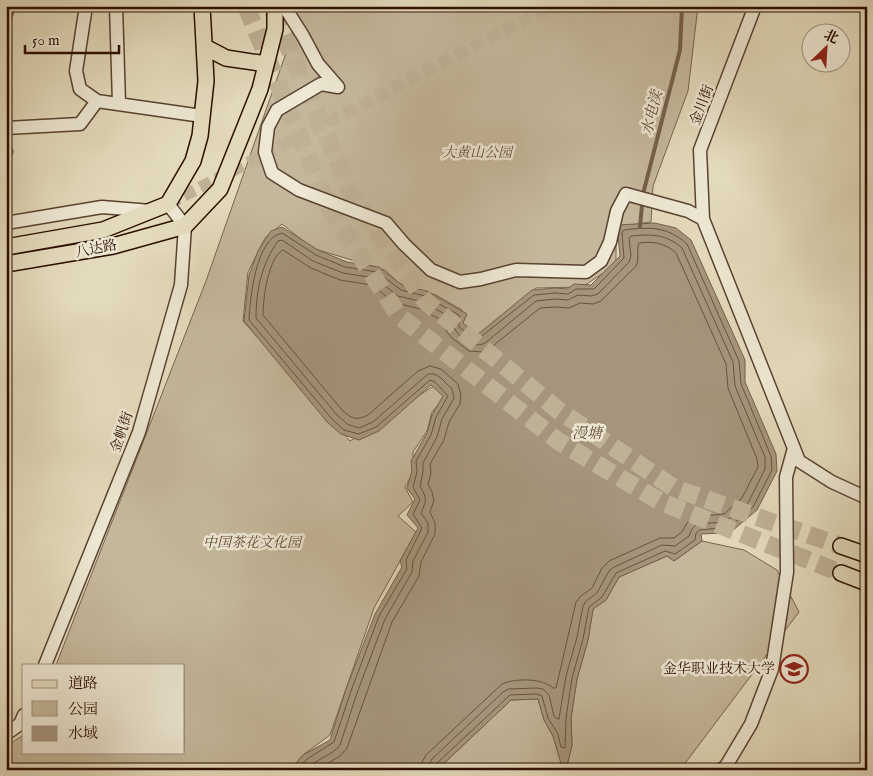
<svg xmlns="http://www.w3.org/2000/svg" width="873" height="776" viewBox="0 0 873 776" font-family="'IM FELL English','Noto Serif SC',serif">
  <style>
    .green { fill: #c4b79b; stroke: #78634e }
    .water { fill: #a5957c; stroke: #755f4b }
    .lines { fill: none; stroke-linecap: round; stroke-linejoin: round }
    .shore { stroke: #69523e; stroke-width: 1 }
    .stream { stroke: #755f4b; stroke-width: 4 }
    .minor-tunnel { stroke: #bfb196; stroke-width: 12; stroke-dasharray: 12 6; stroke-linecap: butt }
    .highway-tunnel { stroke: #bfb196; stroke-width: 18; stroke-dasharray: 18 9; stroke-linecap: butt }
    .minor-casing { stroke: #5a4230; stroke-width: 15 }
    .major-casing { stroke: #2d0f01; stroke-width: 18 }
    .minor { stroke: #ede7d3; stroke-width: 12 }
    .major { stroke: #e3dabb; stroke-width: 15 }
    .labels { text-anchor: middle; dominant-baseline: central; stroke-width: 5; stroke-linejoin: round; paint-order: stroke }
    .street-label { font-size: 14px; fill: #2d0f01; stroke: #ede7d3 }
    .park-label { font-size: 14px; font-style: italic; fill: #624a37; stroke: #ede7d3 }
    .poi-label { font-size: 14px; fill: #2d0f01; stroke: #ede7d3; text-anchor: end }
    .water-label { font-size: 15px; font-style: italic; fill: #634b38; stroke: #ede7d3 }
  </style>
  <rect width="100%" height="100%" fill="#e3dabb"/>
  <filter id="stains"><feTurbulence type="fractalNoise" baseFrequency=".004" numOctaves="4"/><feColorMatrix values="0 0 0 0 .2 0 0 0 0 .09 0 0 0 0 .02 0 0 0 .5 -.17"/></filter>
  <radialGradient id="worn" r=".72"><stop offset=".6" stop-color="#630" stop-opacity="0"/><stop offset="1" stop-color="#630" stop-opacity=".3"/></radialGradient>
  <path class="green" d="M293,6H698L688,91L653,186L651,222L616,227V265L582,287L536,288L478,335L461,324L462,310L436,295L399,283L385,270L312,248L282,224L265,238L248,272L243,321L350,441L435,385L446,395L432,412L427,431L413,452V473L405,487L413,502L398,516L416,532L374,608L330,735L303,755L290,770H6V746L24,735V752H184V665H56L206,281L292,36Z
    M702,541L744,550L777,570L799,612L680,770H566L572,745L571,718L577,679L588,640L593,609L606,600L619,577L667,556L674,561Z
    M538,699L544,720L553,736L563,770H437L511,700Z"/>
  <path class="water" d="M655,223L676,228L691,240L745,360V382L776,454L777,471L757,510L726,536L720,533L701,534L702,541L674,561L667,556L619,577L606,600L593,609L588,640L577,679L571,718L572,745L566,770H563L553,736L544,720L538,699L511,700L437,770H290L303,755L330,740L346,689L375,614L402,567L400,561L418,528L407,515L415,499L407,488L412,471L411,461L427,433L432,415L443,396L431,385L379,431L359,440L341,434L328,423L244,321L249,275L258,251L271,231L282,227L318,250L347,262L379,267L403,286L427,291L467,314L463,323L477,335L532,290L555,288L567,289L574,284L591,285L620,256L617,225Z"/>
  <g class="lines">
    <path class="shore" d="M297,770L307,759L334,742L351,691L379,616L407,569L406,560L422,528L413,514L420,500L413,487L417,472L416,461L431,435L436,417L448,396L435,382L430,380L376,427L359,434L344,430L332,419L249,320C250,298 256,238 282,233L316,255L345,267L377,272L401,290L425,296L459,315V327L474,338L478,339L534,295L555,293L568,294L576,289H594L624,258L622,232L624,230C650,227 667,226 687,244L739,361L741,384L771,456L772,470L753,507L727,529L720,528L700,530L696,533L695,540L675,554L665,551L616,573L602,597L589,607L583,639L572,678L566,718L565,748L561,747L558,734L548,718L542,696L537,694L510,695L436,764L435,770
      M306,770C315,759 332,756 340,745L357,693L385,619L412,572L413,561L428,532V523L421,513C427,499 427,499 420,486L423,472V463L437,437L442,419L454,398L452,389L440,377L434,374H428L373,422L359,428L347,424L337,415L256,318C256,289 262,264 278,241L282,240L313,261L343,273L375,278L398,296L423,302L452,318C452,332 470,351 485,343L536,301L555,299L568,300L578,295L591,296L598,294L629,262L631,256L629,238L631,236C650,234 667,234 682,248L733,362L735,386L765,457V469L748,503L725,522L697,524L692,529L689,536L675,546L662,545L614,567L609,571L597,593L586,601L583,606L577,637L566,676L559,719H557L554,716L549,695L543,689L537,688L508,689L503,692L432,759L429,765L428,770
      M316,770L340,756L347,748L392,622L419,576L421,562L435,534V523L430,512L434,500L432,492L428,484L431,473L430,464L444,440L449,422L460,404L461,395L458,384L441,369L430,366L418,371L368,415C356,421 352,419 342,410L263,315C263,299 268,258 283,250L311,268L340,280L372,285L395,303L421,309L443,321L447,332L452,338L469,351L482,352L489,349L540,308L555,307L569,308L580,303L593,304L601,301L636,266C640,258 636,250 639,243C653,241 665,243 676,253L726,364L728,388L757,459L758,467L742,498L724,514L694,517L687,523L682,532L674,538H660L609,561L602,568L592,588L581,596L576,602L556,688H553C542,678 516,678 502,684L426,755L422,762L421,770"/>
    <path class="stream" d="M640,227L643,194L680,50L682,6"/>
    <path class="minor-tunnel" d="M168,204L553,6"/>
    <path class="highway-tunnel" d="M246,6L328,206L399,316L558,441L661,502L841,573
      M273,11L350,191L425,301L558,410L674,488L841,546"/>
    <defs>
      <path id="minor" d="M86,6L76,71L80,89L97,101L202,116
        M116,6L119,103
        M284,6L303,36L318,64L338,87L321,84L277,110L268,127L265,152L272,173L299,190L386,223L404,244L431,270L460,282L481,279L516,270L586,272L601,261L610,242L617,211L626,194L688,211L703,219L799,461L832,482L867,498
        M6,14L8,6
        M6,128L80,124L97,101
        M6,151V152
        M703,219L700,150L755,6
        M6,223L102,207L151,211
        M45,665L139,432L181,285L185,226L168,204
        M6,734L20,724L24,715
        M721,770L726,766L751,724L772,669L787,572L786,477L794,448"/>
      <path id="major" d="M205,47L226,58L266,64
        M6,247L103,230L168,204L193,161L200,136L206,81L202,6
        M6,264L113,246L185,226L220,189L260,89L275,29V6
        M841,546L867,555
        M841,573L867,583"/>
    </defs>
    <use href="#minor" class="minor-casing"/>
    <use href="#major" class="major-casing"/>
    <use href="#minor" class="minor"/>
    <use href="#major" class="major"/>
  </g>
  <defs>
    <symbol id="university-ring" viewBox="-11 -11 22 22"><circle r="9.5" fill="#ede7d3" stroke="#8f2418" stroke-width="1.5"/><path d="M0-5L7-2L0 1L-7-2ZM-4 1L0 2.5L4 1V4Q0 6-4 4Z" fill="#8f2418"/></symbol>
  </defs>
  <g fill-rule="evenodd">
    <use href="#university-ring" x="778" y="653" width="32" height="32"/>
  </g>
  <g class="labels">
    <g class="street-label">
      <text transform="translate(702 105) rotate(-69)">金川街</text>
      <text transform="translate(96 249) rotate(-11)">八达路</text>
      <text transform="translate(122 432) rotate(-71)">金帆街</text>
    </g>
    <g class="park-label">
      <text x="477" y="153">大黄山公园</text>
      <text x="252" y="543">中国茶花文化园</text>
    </g>
    <g class="poi-label">
      <text x="775" y="669">金华职业技术大学</text>
    </g>
    <g class="water-label">
      <text transform="translate(652 113) rotate(-76)">水电渎</text>
      <text x="587" y="433">漫塘</text>
    </g>
  </g>
  <rect width="873" height="776" fill="none" stroke="#e3dabb" stroke-width="25"/>
  <rect x="8" y="8" width="858" height="761" fill="none" stroke="#2d0f01" stroke-width="2.5"/>
  <rect x="12" y="12" width="848" height="751" fill="none" stroke="#2d0f01"/>
  <rect x="22" y="664" width="162" height="90" fill="#ede7d3" stroke="#a0917f"/>
  <rect x="32" y="680" width="25" height="8" fill="#e3dabb" stroke="#a0917f"/>
  <text x="68" y="688" font-size="15" fill="#2d0f01">道路</text>
  <rect x="32" y="701" width="25" height="15" fill="#c4b79b" stroke="#a0917f"/>
  <text x="68" y="714" font-size="15" fill="#2d0f01">公园</text>
  <rect x="32" y="726" width="25" height="15" fill="#a5957c" stroke="#a0917f"/>
  <text x="68" y="738" font-size="15" fill="#2d0f01">水域</text>
  <g transform="translate(826 48) rotate(25)"><circle r="24" fill="#ede7d3" stroke="#a0917f"/>
  <path d="M0-4L9 19L0 12L-9 19Z" fill="#8f2418"/>
  <text y="-8" font-size="14" font-weight="bold" text-anchor="middle" fill="#2d0f01">北</text>
  </g>
  <path d="M25 45v8h94v-8" fill="none" stroke="#2d0f01" stroke-width="2.5"/>
  <text x="32" y="45" font-size="15" fill="#2d0f01" stroke="#ede7d3" stroke-width="4" paint-order="stroke">50 m</text>
  <rect width="100%" height="100%" filter="url(#stains)"/>
  <rect width="100%" height="100%" fill="url(#worn)"/>
</svg>
